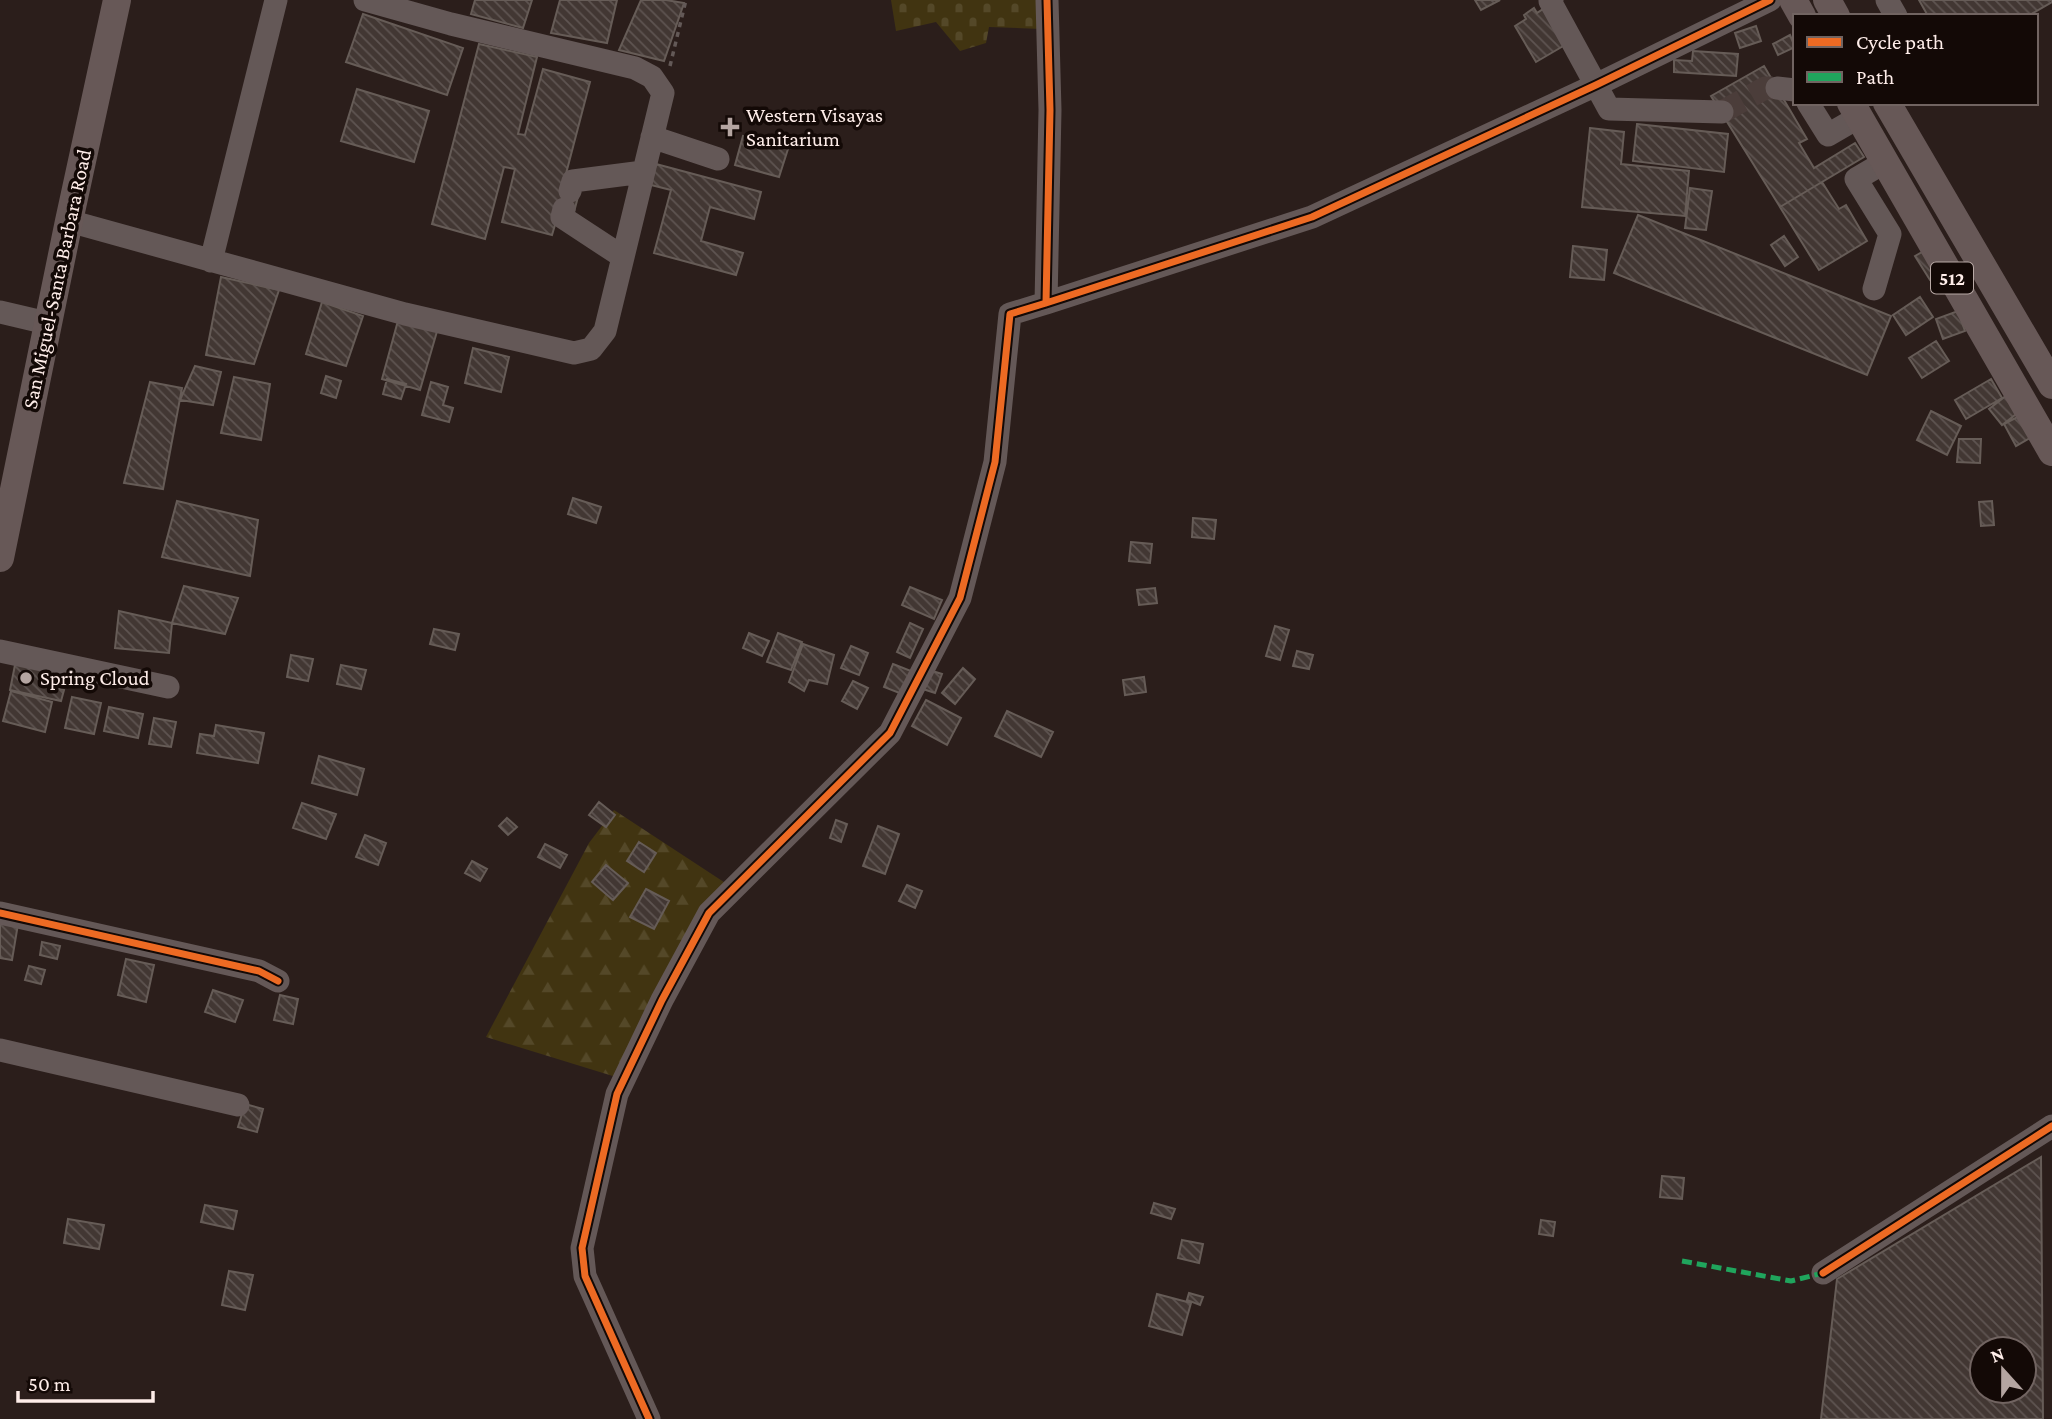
<svg xmlns="http://www.w3.org/2000/svg" width="2052" height="1419" viewBox="0 0 2052 1419" font-family="'Crimson Pro',serif">
  <style>
    .forest { fill: url(#forest-firs) }
    .cemetery { fill: url(#cemetery-stones) }
    .building { fill: url(#building-back-hatch); stroke: #665c57; stroke-width: 2; fill-rule: evenodd }
    .lines { fill: none; stroke-linecap: round; stroke-linejoin: round }
    .minor-tunnel { stroke: #4b3d3a; stroke-width: 23; stroke-dasharray: 23 11; stroke-linecap: butt }
    .path { stroke: #635957; stroke-width: 3.5; stroke-dasharray: 5 5; stroke-linecap: butt }
    .minor { stroke: #645857; stroke-width: 23 }
    .major { stroke: #675857; stroke-width: 28 }
    .quiet { stroke: #20a55d; stroke-width: 5; stroke-dasharray: 10 5; stroke-linecap: butt }
    .cycleway-casing { stroke: #130906; stroke-width: 11 }
    .cycleway { stroke: #ed6a23; stroke-width: 7 }
    .poi-dot { fill: #b4a5a1; stroke: #130906; stroke-width: 2.5 }
    .labels { text-anchor: middle; dominant-baseline: central; stroke-width: 7; stroke-linejoin: round; paint-order: stroke }
    .shield { fill: #130906; stroke: #b8a9a5; stroke-width: 2 }
    .shield-label { font-size: 19px; font-weight: bold; fill: #feede9 }
    .poi-label { font-size: 21px; fill: #feede9; stroke: #130906; text-anchor: start }
    .street-label { font-size: 21px; fill: #feede9; stroke: #130906 }
  </style>
  <defs>
    <pattern id="forest-firs" width="22" height="20" patternUnits="userSpaceOnUse" patternTransform="scale(1.75)"><rect width="22" height="20" fill="#413411"/><path d="M5 1l3.5 6h-7zM16 11l3.5 6h-7z" fill="#544828"/></pattern>
    <pattern id="cemetery-stones" width="16" height="16" patternUnits="userSpaceOnUse" patternTransform="scale(1.75)"><rect width="16" height="16" fill="#413411"/><path d="M2 7V4a2 2 0 0 1 4 0v3zM10 15v-3a2 2 0 0 1 4 0v3z" fill="#544828"/></pattern>
    <pattern id="building-back-hatch" width="6" height="6" patternUnits="userSpaceOnUse" patternTransform="scale(1.75)"><rect width="6" height="6" fill="#423733"/><path d="M-1 5l2 2M0 0l6 6M5-1l2 2" fill="none" stroke="#5e5451"/></pattern>
  </defs>
  <rect width="100%" height="100%" fill="#2b1e1b"/>
  <path class="forest" d="M614,810L733,888L629,1081L486,1037L589,843Z"/>
  <path class="cemetery" d="M891,0H1041V29L989,27L986,43L960,51L936,22L896,31Z"/>
  <path class="building" d="M475,0H532L523,28L471,14Z
    M560,0H617L607,43L551,33Z
    M641,0H666L684,3L664,61L619,50Z
    M1475,0H1500L1481,10Z
    M1919,0H2052V2L2028,16H1928Z
    M1534,8L1537,13L1543,9L1565,45L1536,62L1515,26L1526,19L1524,15Z
    M363,14L463,48L447,95L346,62Z
    M1756,26L1761,41L1740,48L1735,33Z
    M1790,35L1795,47L1778,55L1773,44Z
    M479,44L537,57L518,134L525,135L543,69L590,82L562,189L579,193L574,212L560,208L552,235L502,222L515,169L504,167L485,239L432,224Z
    M1693,51L1738,54L1736,76L1674,72V60L1692,61Z
    M1764,66L1807,139L1799,143L1814,168L1855,143L1864,157L1780,207L1711,96Z
    M357,89L429,111L414,162L341,141Z
    M1637,124L1728,134L1724,172L1633,161Z
    M1590,128L1624,132L1621,164L1689,171L1685,216L1582,207Z
    M743,136L788,149L779,177L735,165Z
    M656,164L761,192L754,219L710,207L701,241L743,253L736,275L654,253L671,190L651,185Z
    M1822,182L1839,209L1846,205L1867,241L1819,270L1780,207Z
    M1690,188L1712,191L1706,230L1685,228Z
    M1638,215L1891,316L1867,375L1614,273Z
    M1784,236L1798,257L1785,266L1771,245Z
    M1573,246L1607,250L1604,280L1570,277Z
    M1929,248L1944,272L1930,280L1915,256Z
    M221,277L279,290L254,364L206,355Z
    M1920,297L1933,317L1906,335L1893,315Z
    M322,302L363,316L346,366L306,354Z
    M1958,311L1965,331L1943,339L1936,319Z
    M399,317L438,328L420,390L382,379Z
    M1936,341L1949,361L1922,378L1909,358Z
    M473,348L509,357L501,392L465,383Z
    M195,366L221,372L213,405L180,400Z
    M326,376L341,381L336,398L321,393Z
    M234,377L270,384L261,440L221,433Z
    M387,379L406,384L401,399L383,394Z
    M1991,379L2002,398L1966,419L1955,400Z
    M150,382L182,388L163,489L124,483Z
    M431,382L448,387L443,405L453,408L449,422L422,415Z
    M2011,392L2024,408L2002,425L1989,409Z
    M1931,411L1961,426L1947,455L1917,440Z
    M2023,414L2035,435L2016,446L2004,424Z
    M1959,439H1981L1980,463L1957,462Z
    M573,498L601,507L596,523L568,514Z
    M177,501L258,520L250,576L162,557Z
    M1992,501L1994,525L1981,526L1979,502Z
    M1193,518L1216,520L1214,539L1192,537Z
    M1131,542L1152,544L1150,563L1129,561Z
    M184,586L238,598L225,634L172,623Z
    M910,587L942,600L934,619L902,605Z
    M1155,588L1157,603L1139,605L1137,590Z
    M119,611L172,623L169,653L115,648Z
    M910,623L923,629L910,658L897,652Z
    M1275,626L1289,630L1280,660L1266,656Z
    M434,629L459,634L455,650L430,644Z
    M749,633L769,641L762,656L743,648Z
    M778,633L802,642L791,670L767,662Z
    M803,644L834,655L827,684L809,680L804,691L789,682Z
    M851,646L868,653L859,675L841,668Z
    M1297,651L1313,655L1309,669L1293,666Z
    M291,655L313,659L308,681L287,677Z
    M16,660L59,669L55,688L64,690L61,701L10,690Z
    M893,664L911,671L902,694L884,687Z
    M341,665L366,670L361,689L337,684Z
    M963,668L975,679L955,704L942,693Z
    M929,670L942,674L935,693L923,689Z
    M1144,677L1146,692L1125,695L1123,680Z
    M853,681L868,688L857,709L842,701Z
    M11,691L52,702L45,732L3,721Z
    M72,697L101,703L94,734L65,728Z
    M926,700L961,718L947,745L912,726Z
    M109,707L143,714L138,738L104,731Z
    M1007,711L1053,732L1041,757L995,736Z
    M154,718L176,722L171,747L149,744Z
    M216,725L264,733L258,763L197,753L200,734L214,736Z
    M319,756L364,769L357,795L312,783Z
    M599,802L615,815L606,827L589,815Z
    M302,803L336,814L326,839L293,828Z
    M507,818L517,827L508,835L499,826Z
    M836,820L847,824L841,842L830,838Z
    M878,826L899,834L885,874L863,866Z
    M365,835L386,843L378,865L356,857Z
    M639,842L656,853L644,872L627,861Z
    M545,844L567,855L560,868L538,857Z
    M472,861L487,869L480,881L465,873Z
    M606,865L628,883L613,900L592,882Z
    M907,885L922,891L915,908L899,901Z
    M646,889L669,901L654,929L630,917Z
    M0,921L18,924L12,960L0,958Z
    M42,942L60,946L57,959L40,955Z
    M126,959L154,965L146,1002L118,995Z
    M29,966L45,970L41,984L25,980Z
    M213,990L243,1000L235,1022L205,1012Z
    M280,995L298,999L293,1024L274,1020Z
    M245,1104L263,1109L257,1132L238,1127Z
    M2041,1157L2043,1419H1821L1837,1279ZM1982,1349H2024V1391H1982Z
    M1662,1176L1684,1178L1682,1199L1660,1197Z
    M1154,1203L1175,1209L1171,1219L1151,1213Z
    M205,1205L237,1211L233,1229L201,1222Z
    M68,1219L104,1225L99,1249L64,1243Z
    M1541,1220L1555,1222L1553,1236L1539,1234Z
    M1182,1240L1203,1244L1199,1263L1178,1258Z
    M229,1271L253,1275L245,1310L222,1305Z
    M1189,1293L1203,1297L1200,1305L1187,1300Z
    M1157,1294L1191,1303L1182,1335L1149,1326Z"/>
  <g class="lines">
    <path class="minor-tunnel" d="M1722,112L1765,88H1777"/>
    <path class="path" d="M670,66L686,0"/>
    <path class="minor" d="M1047,0L1050,110L1046,303L1312,217L1596,85L1770,0
      M1552,0L1550,1L1609,109L1722,112
      M1887,0L1896,16
      M1777,88L1795,90
      M1808,103L1828,135L1859,117
      M652,137L718,159
      M570,191L573,181L643,172
      M564,209L562,217L623,257
      M69,221L405,314L574,353L591,349L605,331L663,93L652,77L635,68L451,24L365,0
      M211,261L276,0
      M1874,289L1890,234L1856,179L1885,162
      M0,312L47,323
      M0,651L168,687
      M0,913L259,971L278,981
      M0,1050L238,1105
      M1823,1273L2052,1126
      M649,1419L585,1276L582,1248L617,1094L662,1000L709,913L890,733L960,598L995,462L1010,314L1046,303"/>
    <path class="major" d="M1793,0L1802,16
      M1827,0L1836,16
      M1851,103L2052,452
      M1887,103L2052,385
      M0,558L69,221L117,0"/>
    <path class="quiet" d="M1682,1261L1791,1281L1823,1273"/>
    <defs>
      <path id="cycleway" d="M1047,0L1050,110L1046,303L1312,217L1596,85L1770,0
        M0,913L259,971L278,981
        M1823,1273L2052,1126
        M649,1419L585,1276L582,1248L617,1094L662,1000L709,913L890,733L960,598L995,462L1010,314L1046,303"/>
    </defs>
    <use href="#cycleway" class="cycleway-casing"/>
    <use href="#cycleway" class="cycleway"/>
  </g>
  <g class="poi-dot">
    <path d="M726.5 116.5h7v7h7v7h-7v7h-7v-7h-7v-7h7z"/>
    <circle cx="26" cy="678" r="7"/>
  </g>
  <g class="labels">
    <rect class="shield" x="1931" y="262.5" width="42" height="31" rx="5"/>
    <g class="shield-label">
      <text x="1952" y="278">512</text>
    </g>
    <g class="poi-label">
      <text x="746" y="115">Western Visayas<tspan x="746" dy="24">Sanitarium</tspan></text>
      <text x="40" y="678">Spring Cloud</text>
    </g>
    <g class="street-label">
      <text transform="translate(57 279) rotate(-78)">San Miguel-Santa Barbara Road</text>
    </g>
  </g>
  <rect x="1793" y="14" width="245" height="91" fill="#130906" stroke="#716461" stroke-width="2"/>
  <rect x="1807" y="37" width="35" height="10" fill="#ed6a23" stroke="#716461" stroke-width="2"/>
  <text x="1856" y="49" font-size="21" fill="#feede9">Cycle path</text>
  <rect x="1807" y="72" width="35" height="10" fill="#20a55d" stroke="#716461" stroke-width="2"/>
  <text x="1856" y="84" font-size="21" fill="#feede9">Path</text>
  <g transform="translate(2003 1370) rotate(339)"><circle r="33" fill="#130906" stroke="#716461" stroke-width="2"/>
  <path d="M0-5L12 26L0 18L-12 26Z" fill="#b4a5a1"/>
  <text y="-10" font-size="19" font-weight="bold" text-anchor="middle" fill="#feede9">N</text>
  </g>
  <path d="M18 1391v10h135v-10" fill="none" stroke="#feede9" stroke-width="3.5"/>
  <text x="28" y="1391" font-size="21" fill="#feede9" stroke="#130906" stroke-width="5" paint-order="stroke">50 m</text>
</svg>
